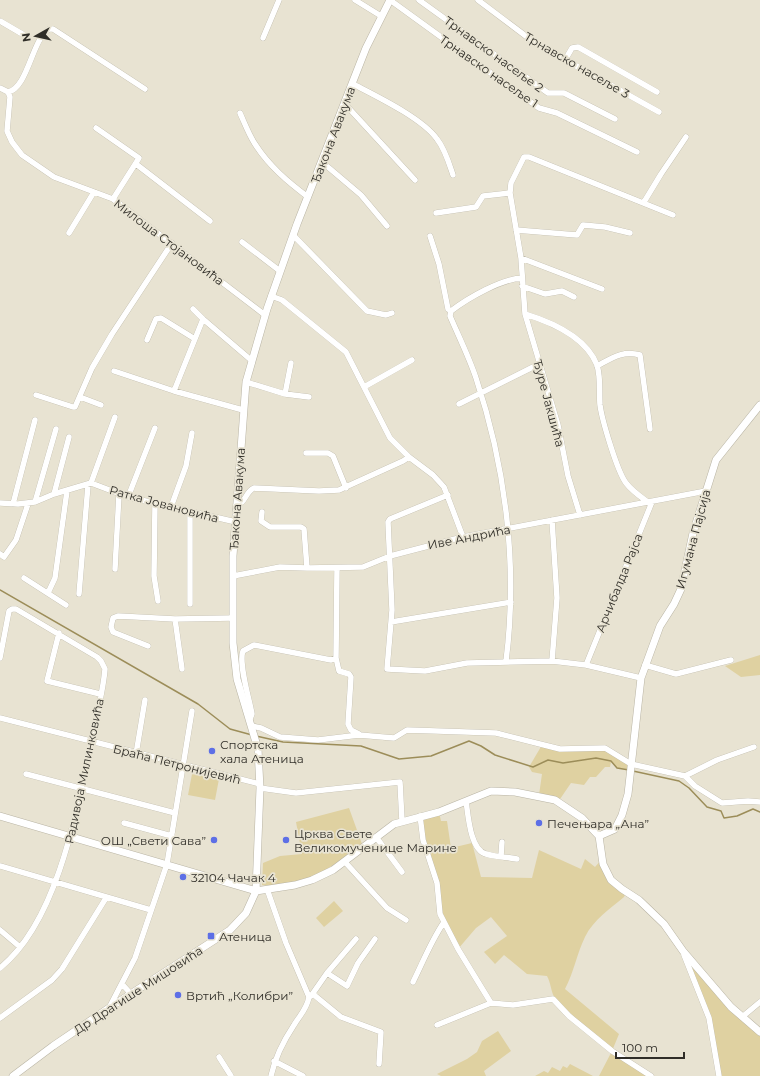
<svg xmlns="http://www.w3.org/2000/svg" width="760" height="1076" viewBox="0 0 760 1076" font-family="Montserrat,sans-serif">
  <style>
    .green { fill: #dfd1a1 }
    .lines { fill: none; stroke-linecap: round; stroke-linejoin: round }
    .stream { stroke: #9c8d59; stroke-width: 1.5 }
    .street-casing { stroke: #b9b4a4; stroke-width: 6 }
    .secondary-casing { stroke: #b9b4a4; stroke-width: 8 }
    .street { stroke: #fff; stroke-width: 5.5 }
    .secondary { stroke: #fff; stroke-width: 7 }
    .poi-dot { fill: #5d6fe6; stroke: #e8e3d2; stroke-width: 1.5 }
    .labels { text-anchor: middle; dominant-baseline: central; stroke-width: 3.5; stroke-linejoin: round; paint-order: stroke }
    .street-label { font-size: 12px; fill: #302e28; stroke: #e8e3d2 }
    .poi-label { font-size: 12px; fill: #302e28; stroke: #e8e3d2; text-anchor: start }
  </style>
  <rect width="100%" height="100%" fill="#e8e3d2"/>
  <path class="green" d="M760,655V675L741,677L725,666Z
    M542,745L560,749L605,748L631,764L627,769L617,768L611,762L610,767H605L596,777H590L584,785L571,783L558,802L539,795L542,774L532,772L529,767Z
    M192,774L219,779L215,800L188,795Z
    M349,808L362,844C337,864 314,881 281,884C275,885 268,886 262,885L263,863L280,856L302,854L296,822Z
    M439,812L441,821H447L451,848L472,843L481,877L532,878L539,850L581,869L585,859L595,867L602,859L605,869L626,892L624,897C611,908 593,920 585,937C577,953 574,972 565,989L619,1034L612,1051L647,1076H599L612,1051C592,1035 570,1020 555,998C551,993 551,983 547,976L527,974L504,955L495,964L484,952L507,936L491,917L476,928L458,949L444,922L437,883L423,840L420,816Z
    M334,901L343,911L324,927L316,918Z
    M684,956L760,1032V1076H719L709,1018Z
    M498,1031L511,1051L484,1071L486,1076H441L437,1074L467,1059L477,1052L482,1041Z
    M570,1064L593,1076H535L544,1071L548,1073L552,1067L560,1071L563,1066L567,1068Z"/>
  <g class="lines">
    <path class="stream" d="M0,590L198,704L230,729L252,735
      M256,736L283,742L361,746L399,759L431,756L469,741L481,746L495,755L533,767L548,760L563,763L596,758L611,761L617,768L629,770
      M633,771L679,781L689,788L707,807L721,811L724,818L737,816L753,809L760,812"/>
    <defs>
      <path id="street" d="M355,0L381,16
        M390,0L539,108L557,113L637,152
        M419,0L548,93H564L615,119
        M478,0L535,43L659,112
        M0,21L24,35
        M263,38L279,0
        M565,60L572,48L578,47L657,92
        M353,84C376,96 422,118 437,139C445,149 449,163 453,175
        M0,88L8,92L10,97L7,131L12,142L22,155L54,177L113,199L265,315
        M8,92C28,88 32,39 49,29H53L145,89
        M345,104L415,180
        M240,113C245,124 249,135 255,144C269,166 288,182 308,197
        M96,128L139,158L113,199
        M322,162L361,195L387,226
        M136,164L210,221
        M644,202L661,174L686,137
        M436,213L476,207L483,196L510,193
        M516,230L577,235L583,225L605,227L630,233
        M69,233L94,192
        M293,235L367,311L386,315L392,313
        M430,236L439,264L448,309L451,311L450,316C459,337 469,357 476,378C506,468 518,567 506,661
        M242,242L280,271
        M521,258L602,289
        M522,286L545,294L562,291L574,297
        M271,296L282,300L346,352L390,438L409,457L433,475L444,487L463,537
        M193,309L203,319
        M451,311C468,298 501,279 522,278
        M525,314L558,425L568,476L580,515
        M147,340L156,319L161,318L195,339
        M597,366C612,358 623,350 640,355L650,429
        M114,371L174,391L243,410
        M246,382L285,394L309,397
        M364,387L412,360
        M174,391L203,319L251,360
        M285,394L291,363
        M36,395L73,407H75L92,368L112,334L172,243
        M80,397L101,405
        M459,404L539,364
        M306,453H328L333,456L346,488
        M91,483L115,417
        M54,494L69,437
        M448,495L390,519L388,522L392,610L387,669L425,671L467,663L552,661L586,665L641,678
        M128,497L155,428
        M35,502L56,429
        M0,503L18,504L35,502L54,494L91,483L128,497L236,522
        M155,503L154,576L158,601
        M649,503C641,497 632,491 626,483C617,471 602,420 600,405C599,392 601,378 597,365C586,337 551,322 525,314L521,258L510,193L511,183L524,157H529L673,215
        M13,504L35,420
        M236,506C246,503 245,492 254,488L319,491L339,490L403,461L409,457
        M171,507L186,466L192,433
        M262,512L261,521L270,527H301L304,529L307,568
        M552,520L557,598L552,661
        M0,554L4,557L16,540L28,504
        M337,568L336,658L339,671L349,674L351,677L348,724L351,730L359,734
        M115,569L119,494
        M233,576L280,567L307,568L363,567L390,556L463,537L706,491
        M24,578L66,605
        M48,593L55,578L67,491
        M79,594L88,485
        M190,604V511
        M175,619L182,669
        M391,622L511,602
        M59,633L47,681L100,694
        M148,646L113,632L111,627L113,618L118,616L175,619L233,618
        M0,658L9,611L12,609H16L97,657L101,661L105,669C103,693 96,717 91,741C77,810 58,921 0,968
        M586,665L652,502
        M645,665L676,674L731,660
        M0,718L260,784
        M250,719L252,714C250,701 238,663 243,651L254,645L331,660L336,658
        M252,726L261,728L280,737L318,740L359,735L394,738L407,730L496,733L560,749L605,748L631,764L685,776L695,786L722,803L748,801L760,802
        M136,754L145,700
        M26,774L175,813
        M685,776L717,760L754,747
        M260,788L296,793L400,782L402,821
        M466,801C468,814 470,850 486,854C496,857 507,857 517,859
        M420,816L423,840L437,883L440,914L458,949L491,1003
        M124,823L172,836
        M376,837L402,872
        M501,856L502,842
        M345,862L387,908L406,920
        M0,866L151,910
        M267,889L286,943L309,997C307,1009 300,1015 294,1025C284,1040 275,1058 271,1076
        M0,930L20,947
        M684,955L709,1018L719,1076
        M327,973L347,986L358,963L375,939
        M413,982C423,962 431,941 444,922
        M122,984L131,994
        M313,994L341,1017L381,1032L379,1064
        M311,996L327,973L356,939
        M109,1008L135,958L167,864L192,711
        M742,1017L760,1002
        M0,1018L52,980L62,969L106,898
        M437,1025L491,1003L513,1005L553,999L569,1016L612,1051L651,1076
        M219,1057L231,1076
        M274,1061L303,1076"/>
      <path id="secondary" d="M0,816L256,891L295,885L312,880L333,870L394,824L439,812L491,791L515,792L555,800L582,818L599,836
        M599,836L615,829L622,815L628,794L641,678L660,626L674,604L681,589L693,533L716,460L760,405
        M599,836L603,864L611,880L622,889L639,900L664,924L683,951L731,1007L760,1032
        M13,1076L53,1046L109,1008L230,930L246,913L256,891L260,788L258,749L237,679L233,643V556L246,382L267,309L297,224L366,48L390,0"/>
    </defs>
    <use href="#street" class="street-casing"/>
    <use href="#secondary" class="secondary-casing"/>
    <use href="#street" class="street"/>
    <use href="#secondary" class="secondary"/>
  </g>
  <g class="poi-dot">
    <circle cx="212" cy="751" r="4"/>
    <circle cx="539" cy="823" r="4"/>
    <circle cx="214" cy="840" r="4"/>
    <circle cx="286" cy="840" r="4"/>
    <circle cx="183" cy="877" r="4"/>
    <rect x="207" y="932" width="8" height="8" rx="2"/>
    <circle cx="178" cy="995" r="4"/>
  </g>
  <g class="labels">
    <g class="street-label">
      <text transform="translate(494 54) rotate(36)">Трнавско насеље 2</text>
      <text transform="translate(577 65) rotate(30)">Трнавско насеље 3</text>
      <text transform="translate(489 71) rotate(35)">Трнавско насеље 1</text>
      <text transform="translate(333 135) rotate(-69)">Ђакона Авакума</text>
      <text transform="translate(169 242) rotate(37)">Милоша Стојановића</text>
      <text transform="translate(549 403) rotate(75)">Ђуре Јакшића</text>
      <text transform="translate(237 499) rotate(-86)">Ђакона Авакума</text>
      <text transform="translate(164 504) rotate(15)">Ратка Јовановића</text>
      <text transform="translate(469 537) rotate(-11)">Иве Андрића</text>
      <text transform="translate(693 539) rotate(-75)">Игумана Пајсија</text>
      <text transform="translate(619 583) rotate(-68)">Арчибалда Рајса</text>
      <text transform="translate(177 764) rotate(14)">Браћа Петронијевић</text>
      <text transform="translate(84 771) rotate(-78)">Радивоја Милинковића</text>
      <text transform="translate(138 990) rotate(-33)">Др Драгише Мишовића</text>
    </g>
    <g class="poi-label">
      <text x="220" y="744">Спортска<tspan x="220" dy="14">хала Атеница</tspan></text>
      <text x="547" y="823">Печењара „Ана”</text>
      <text x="294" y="833">Црква Свете<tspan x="294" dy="14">Великомученице Марине</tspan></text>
      <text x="206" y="840" text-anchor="end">ОШ „Свети Сава”</text>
      <text x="191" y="877">32104 Чачак 4</text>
      <text x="219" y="936">Атеница</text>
      <text x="186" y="995">Вртић „Колибри”</text>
    </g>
  </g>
  <g transform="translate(36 36) rotate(262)" stroke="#e8e3d2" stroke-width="3" paint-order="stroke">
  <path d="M0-3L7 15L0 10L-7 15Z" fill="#302e28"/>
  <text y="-6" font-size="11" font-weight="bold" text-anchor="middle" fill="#302e28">N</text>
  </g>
  <path d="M616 1052v6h68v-6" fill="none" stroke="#302e28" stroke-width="2"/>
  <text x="622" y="1052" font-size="12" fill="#302e28" stroke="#e8e3d2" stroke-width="3" paint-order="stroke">100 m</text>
</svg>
